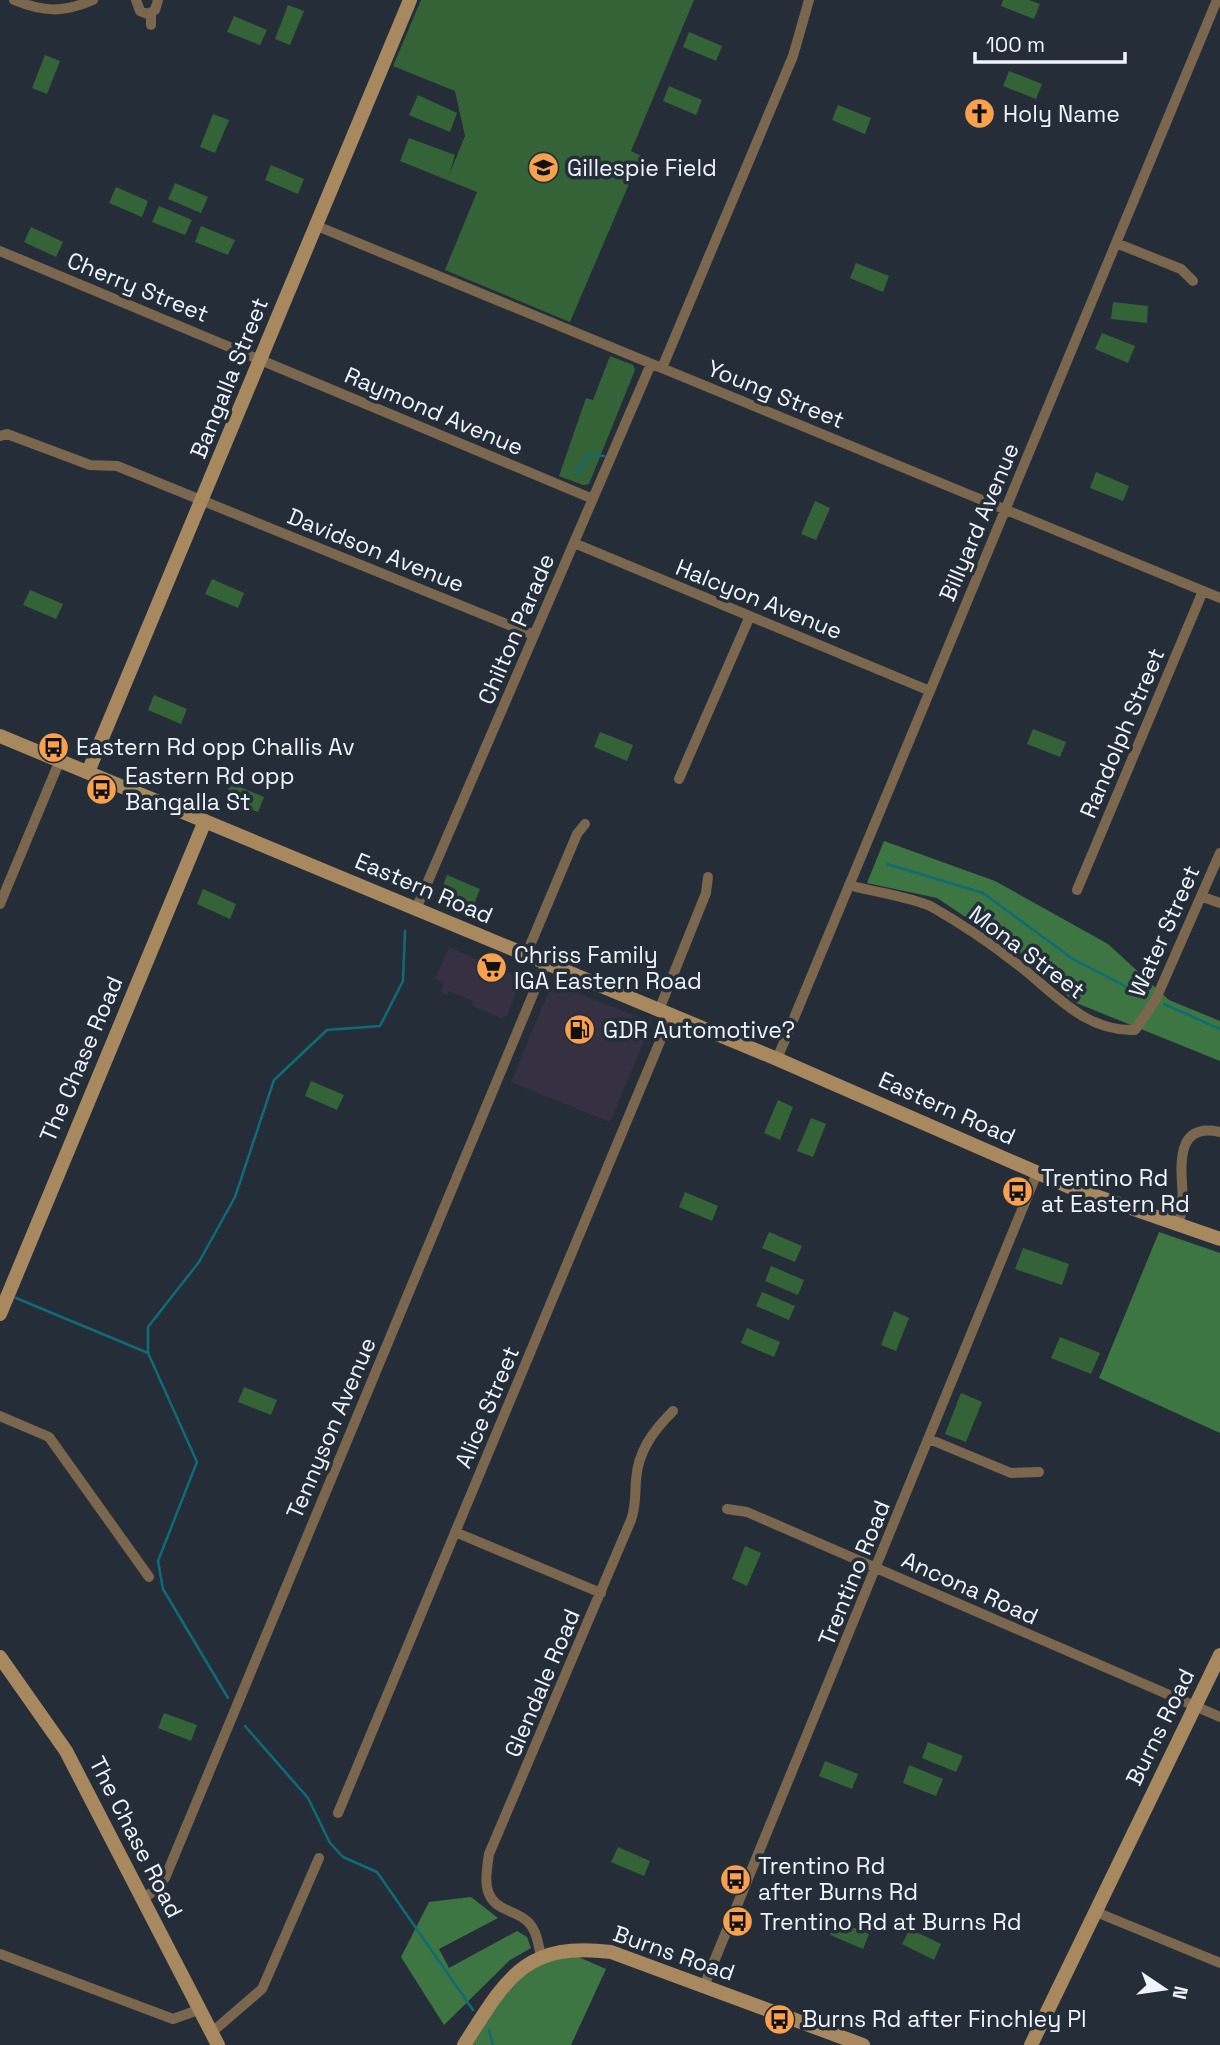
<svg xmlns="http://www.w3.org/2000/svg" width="1220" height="2045" viewBox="0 0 1220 2045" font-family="'Space Grotesk',sans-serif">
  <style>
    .commercial { fill: #363142 }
    .green { fill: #346338 }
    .forest { fill: #3d7643 }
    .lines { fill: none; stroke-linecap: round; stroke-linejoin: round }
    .stream { stroke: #0e6c78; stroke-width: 2.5 }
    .street { stroke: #7b674e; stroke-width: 10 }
    .secondary { stroke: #a7885f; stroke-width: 14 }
    .labels { text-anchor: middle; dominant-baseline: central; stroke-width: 7; stroke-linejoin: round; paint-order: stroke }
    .poi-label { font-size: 23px; fill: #eff5fc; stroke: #252e38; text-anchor: start }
    .street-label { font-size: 23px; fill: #eff5fc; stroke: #252e38 }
  </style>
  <rect width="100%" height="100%" fill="#252e38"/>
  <path class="commercial" d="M449,947L517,977L519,985L507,1016L501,1018L472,1006L473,1001L449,991L447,995L441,992L444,983L435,979Z
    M556,985L652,1022L610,1122L511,1082L549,991Z"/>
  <path class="green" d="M421,0H694L631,151L641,156L570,322L445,270L477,192L400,161L409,138L455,155L449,175L465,136L455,91L393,66Z
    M1003,0H1029L1040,4L1034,19L1001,6Z
    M288,5L304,11L290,45L275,39Z
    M234,16L267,30L260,45L227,32Z
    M689,32L722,46L716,61L683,47Z
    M45,55L60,61L47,94L32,88Z
    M1009,71L1042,84L1036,99L1003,86Z
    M669,86L702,100L696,115L663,101Z
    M418,95L457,113L450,132L409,115Z
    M838,105L871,118L865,134L832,120Z
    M213,114L229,120L215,153L200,147Z
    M271,165L304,179L298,194L265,180Z
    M175,183L208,197L201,213L168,199Z
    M116,187L148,201L142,217L109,203Z
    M159,206L192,220L185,235L152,222Z
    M201,226L235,240L228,255L195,242Z
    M31,227L63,242L56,257L24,242Z
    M856,263L889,276L883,292L850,278Z
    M1113,302L1148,306L1147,323L1111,319Z
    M1102,333L1135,346L1128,363L1095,349Z
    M610,356L633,365L635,370L589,484L583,485L559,476L586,398L593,400Z
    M1096,472L1129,486L1123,501L1090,488Z
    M815,501L830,508L816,540L801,534Z
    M212,579L244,593L238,608L205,594Z
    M30,590L63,604L56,619L23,605Z
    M154,695L187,709L181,724L148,710Z
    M1033,729L1066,742L1060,757L1027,744Z
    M600,732L633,745L627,761L594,747Z
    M231,783L264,797L258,812L225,799Z
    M447,875L480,889L474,904L441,891Z
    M203,889L236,904L230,919L197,904Z
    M311,1081L344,1095L337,1110L305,1096Z
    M778,1100L793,1107L780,1140L764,1133Z
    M811,1118L826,1124L813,1157L797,1151Z
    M685,1192L718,1206L712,1221L679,1207Z
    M769,1232L802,1246L795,1262L762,1248Z
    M1023,1248L1069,1264L1062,1285L1015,1269Z
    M771,1266L804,1280L798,1295L765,1281Z
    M762,1292L795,1306L789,1320L756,1306Z
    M894,1311L909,1318L896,1351L881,1345Z
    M747,1328L780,1342L774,1357L741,1343Z
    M1060,1337L1100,1353L1091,1374L1051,1358Z
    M244,1387L277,1400L271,1415L238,1402Z
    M961,1393L982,1402L966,1442L945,1434Z
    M745,1546L761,1553L747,1586L732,1579Z
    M164,1713L197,1725L191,1741L158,1728Z
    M928,1742L963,1756L956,1772L922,1758Z
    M825,1761L858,1774L852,1789L819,1776Z
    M909,1765L943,1779L936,1796L903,1783Z
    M618,1847L650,1861L644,1876L611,1862Z
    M836,1920L869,1934L863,1949L830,1935Z
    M910,1929L941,1944L934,1960L902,1944Z"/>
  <path class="forest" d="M884,841L995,881L1108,944L1169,1000L1220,1021V1061L1074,1002L1030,960L937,898L867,883Z
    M1159,1232L1220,1253V1433L1099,1378Z
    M471,1897L498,1918L439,1949L449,1968L517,1931L527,1937L531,1948L510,1960L444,2025L401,1957L429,1902Z
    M574,1955L606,1969L571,2045H470L508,1986L548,1956Z"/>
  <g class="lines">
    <path class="stream" d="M576,474L589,455L604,456
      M532,613L546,579
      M887,864L983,893L1073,959L1144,996
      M1164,1004L1220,1029
      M16,1298L148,1353
      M228,1698L163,1589L158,1561L197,1462L148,1353V1327L199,1262L235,1197L274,1080L327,1030L380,1026L403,981L405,931
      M245,1726L308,1798L330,1843L343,1857L377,1872L473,2010
      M489,2030L493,2045"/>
    <path class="street" d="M14,0C43,12 63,13 93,0
      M136,0L140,11L148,14L155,10L158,0
      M151,13V25
      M317,226L1220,598
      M1116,243L1181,269L1193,281
      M0,251L593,499
      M662,368L793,56L809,0
      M0,436L7,434L90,465L117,466L534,635
      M574,543L930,691
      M679,779L750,616
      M849,885C873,892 912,897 932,907C962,924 990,943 1017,964C1054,992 1084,1032 1135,1030L1155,1001L1220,853
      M1077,890L1203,591
      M1203,897L1220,903
      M0,904L60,760
      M416,909L651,364
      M526,955L577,834L585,824
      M659,1010L706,893L708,877
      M777,1059L1217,0
      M1156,1217L1172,1211L1182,1198
      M1177,1225C1179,1218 1184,1211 1183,1204C1183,1176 1170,1121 1220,1132
      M0,1416L49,1437L149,1577
      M929,1439L1011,1473L1039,1472
      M727,1509L747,1512L1220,1717
      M455,1532L601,1593
      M338,1813L671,1015
      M142,1898L155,1891L165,1878L546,963
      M1096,1912L1220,1963
      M0,1954L173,2019L198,2010
      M541,1956C538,1944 537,1930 527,1921C521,1915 510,1912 503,1908C481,1898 486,1874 489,1854L631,1520C636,1507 635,1494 636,1480C638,1451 653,1431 673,1411
      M704,1986L1037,1173
      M211,2033L262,1989L319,1858"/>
    <path class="secondary" d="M0,736L777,1059L1070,1187L1220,1239
      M88,772L410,0
      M0,1314L205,821
      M0,1657L66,1751L218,2045
      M464,2045C506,1979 525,1941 611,1952L863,2045
      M1031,2045L1220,1655"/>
  </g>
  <defs>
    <symbol id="church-disc" viewBox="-11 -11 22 22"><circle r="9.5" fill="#f8a04b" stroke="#252e38"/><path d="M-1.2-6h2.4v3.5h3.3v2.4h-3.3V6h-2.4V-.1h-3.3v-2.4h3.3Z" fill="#111"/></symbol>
    <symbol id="school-disc" viewBox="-11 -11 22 22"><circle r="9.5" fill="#f8a04b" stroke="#252e38"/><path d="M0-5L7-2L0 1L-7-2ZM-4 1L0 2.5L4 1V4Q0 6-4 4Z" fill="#111"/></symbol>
    <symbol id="bus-disc" viewBox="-11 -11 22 22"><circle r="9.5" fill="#f8a04b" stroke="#252e38"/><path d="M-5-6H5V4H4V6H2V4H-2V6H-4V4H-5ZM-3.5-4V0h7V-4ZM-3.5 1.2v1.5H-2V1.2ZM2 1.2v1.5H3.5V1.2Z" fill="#111"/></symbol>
    <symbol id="supermarket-disc" viewBox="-11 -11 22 22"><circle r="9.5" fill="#f8a04b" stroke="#252e38"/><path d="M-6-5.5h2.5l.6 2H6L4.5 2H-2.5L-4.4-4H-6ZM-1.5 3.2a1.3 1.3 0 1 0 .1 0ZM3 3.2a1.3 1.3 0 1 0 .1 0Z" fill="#111"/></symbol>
    <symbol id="fuel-disc" viewBox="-11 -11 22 22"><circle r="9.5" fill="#f8a04b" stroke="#252e38"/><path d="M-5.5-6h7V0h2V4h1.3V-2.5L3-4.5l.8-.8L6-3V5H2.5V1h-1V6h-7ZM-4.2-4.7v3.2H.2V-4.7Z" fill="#111"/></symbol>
  </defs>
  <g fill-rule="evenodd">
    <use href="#church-disc" x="962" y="96" width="35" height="35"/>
    <use href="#school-disc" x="526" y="150" width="35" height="35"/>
    <use href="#bus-disc" x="36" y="730" width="35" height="35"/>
    <use href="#bus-disc" x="84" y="772" width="35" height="35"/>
    <use href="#supermarket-disc" x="474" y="950" width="35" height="35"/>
    <use href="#fuel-disc" x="562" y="1012" width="35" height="35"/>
    <use href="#bus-disc" x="1000" y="1174" width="35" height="35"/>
    <use href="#bus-disc" x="718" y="1862" width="35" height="35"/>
    <use href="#bus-disc" x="720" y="1904" width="35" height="35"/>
    <use href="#bus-disc" x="762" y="2002" width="35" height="35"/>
  </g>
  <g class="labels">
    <g class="poi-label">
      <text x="1003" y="114">Holy Name</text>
      <text x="567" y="168">Gillespie Field</text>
      <text x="76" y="747">Eastern Rd opp Challis Av</text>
      <text x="125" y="776">Eastern Rd opp<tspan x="125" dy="26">Bangalla St</tspan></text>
      <text x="514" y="955">Chriss Family<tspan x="514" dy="26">IGA Eastern Road</tspan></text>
      <text x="603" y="1030">GDR Automotive?</text>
      <text x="1041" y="1178">Trentino Rd<tspan x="1041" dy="26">at Eastern Rd</tspan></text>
      <text x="758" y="1866">Trentino Rd<tspan x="758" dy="26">after Burns Rd</tspan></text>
      <text x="760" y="1922">Trentino Rd at Burns Rd</text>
      <text x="802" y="2019">Burns Rd after Finchley Pl</text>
    </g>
    <g class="street-label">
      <text transform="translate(138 287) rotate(22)">Cherry Street</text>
      <text transform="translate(229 378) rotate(-68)">Bangalla Street</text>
      <text transform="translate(776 394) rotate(22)">Young Street</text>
      <text transform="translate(434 411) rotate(23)">Raymond Avenue</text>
      <text transform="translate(979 522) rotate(-67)">Billyard Avenue</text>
      <text transform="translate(376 550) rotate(22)">Davidson Avenue</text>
      <text transform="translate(759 599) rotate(22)">Halcyon Avenue</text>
      <text transform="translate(516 629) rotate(-67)">Chilton Parade</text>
      <text transform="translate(1122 733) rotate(-67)">Randolph Street</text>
      <text transform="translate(424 888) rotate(23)">Eastern Road</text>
      <text transform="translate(1164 931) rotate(-66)">Water Street</text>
      <text transform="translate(1027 952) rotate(37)">Mona Street</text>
      <text transform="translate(81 1059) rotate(-67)">The Chase Road</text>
      <text transform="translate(947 1108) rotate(24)">Eastern Road</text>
      <text transform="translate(487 1407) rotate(-67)">Alice Street</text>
      <text transform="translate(331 1428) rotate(-67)">Tennyson Avenue</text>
      <text transform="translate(854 1573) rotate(-68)">Trentino Road</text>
      <text transform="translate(970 1588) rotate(24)">Ancona Road</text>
      <text transform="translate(542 1683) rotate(-67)">Glendale Road</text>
      <text transform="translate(1160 1727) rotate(-64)">Burns Road</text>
      <text transform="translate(136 1837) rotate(63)">The Chase Road</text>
      <text transform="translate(674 1953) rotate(19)">Burns Road</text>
    </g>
  </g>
  <g transform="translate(1164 1989) rotate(103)" stroke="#252e38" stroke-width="5" paint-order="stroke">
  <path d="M0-5L12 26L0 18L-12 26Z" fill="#eff5fc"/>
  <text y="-10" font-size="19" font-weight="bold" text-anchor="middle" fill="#eff5fc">N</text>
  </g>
  <path d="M975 52v10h150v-10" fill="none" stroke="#eff5fc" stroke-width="3.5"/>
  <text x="986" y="52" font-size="21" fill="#eff5fc" stroke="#252e38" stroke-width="5" paint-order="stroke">100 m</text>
</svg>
